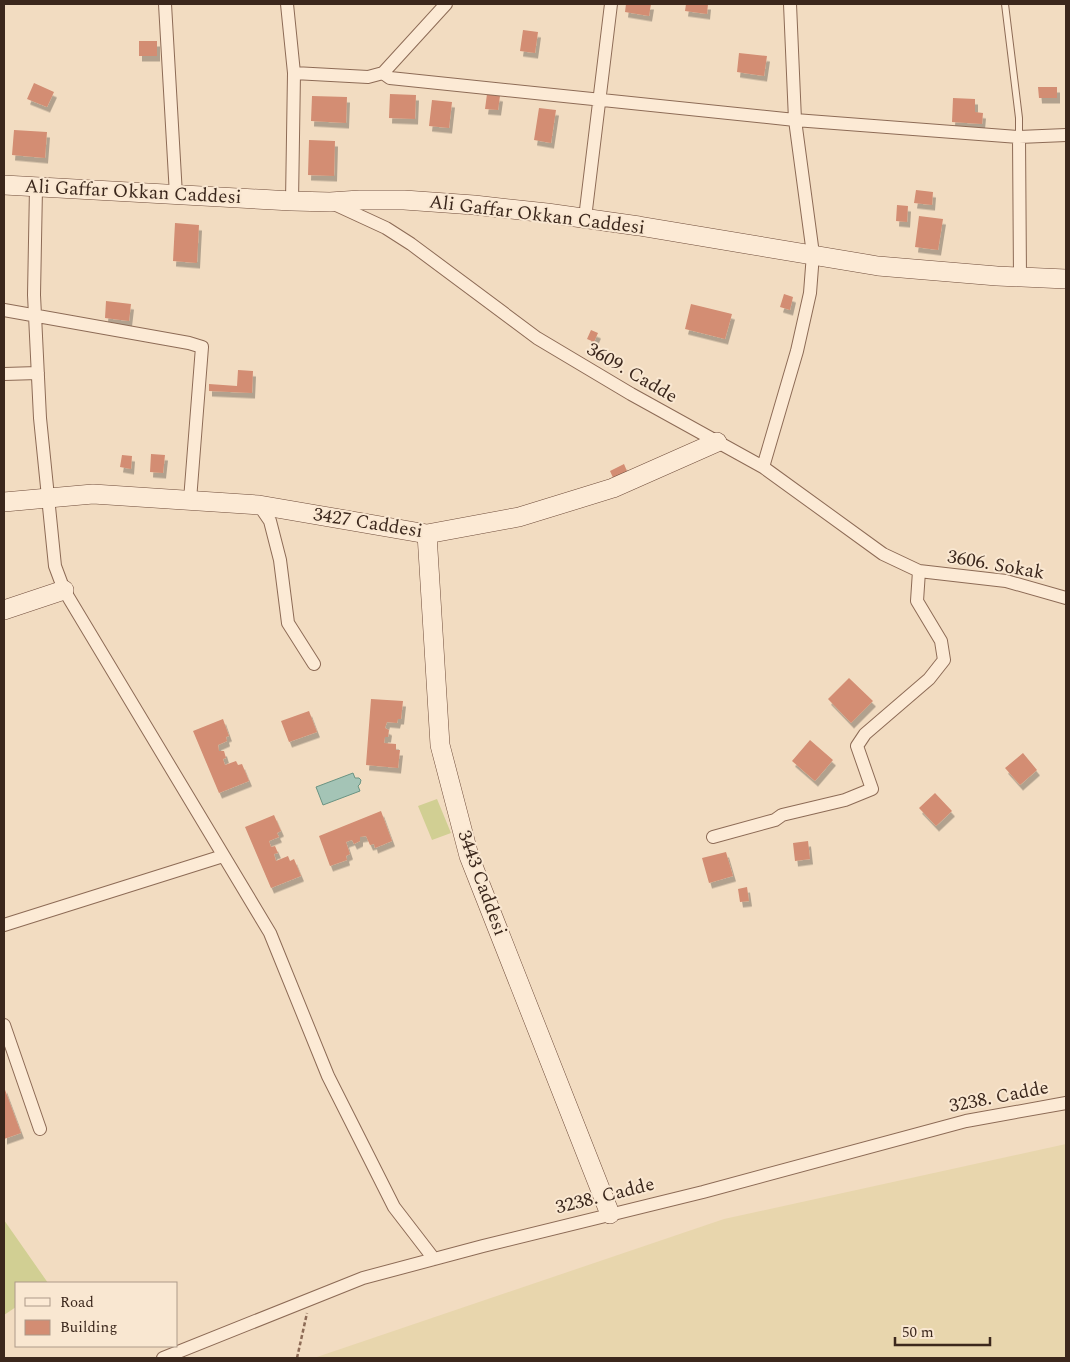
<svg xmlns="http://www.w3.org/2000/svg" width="1070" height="1362" viewBox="0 0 1070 1362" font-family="Spectral,serif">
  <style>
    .farmland { fill: #e8d6ad }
    .green { fill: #d1cf93 }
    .water { fill: #a4c4b6; stroke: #6a9382 }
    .building { fill: #d38d73; filter: url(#shadow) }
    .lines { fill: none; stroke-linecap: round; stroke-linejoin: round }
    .lane-casing { stroke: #8d6b56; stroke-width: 8 }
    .street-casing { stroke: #8d6b56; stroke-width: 14 }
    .secondary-casing { stroke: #6f4c3a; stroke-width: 20 }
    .path { stroke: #8d6b56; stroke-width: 2.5; stroke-dasharray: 4 2.5; stroke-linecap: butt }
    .lane { stroke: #fcead5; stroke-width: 6 }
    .street { stroke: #fcead5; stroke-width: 12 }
    .secondary { stroke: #fcead5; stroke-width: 19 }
    .labels { text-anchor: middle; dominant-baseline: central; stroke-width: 4; stroke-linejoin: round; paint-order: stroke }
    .street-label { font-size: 19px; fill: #3b271c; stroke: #f9e7d1 }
  </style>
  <defs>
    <filter id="shadow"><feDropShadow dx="3" dy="5.5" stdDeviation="0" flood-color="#0004"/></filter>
  </defs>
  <rect width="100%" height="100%" fill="#f2dcc1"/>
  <path class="farmland" d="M1066,1144V1358H314L724,1219Z"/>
  <path class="green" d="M437,799L451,833L432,840L418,806Z
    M4,1220L48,1283H16V1307L4,1315Z"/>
  <path class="water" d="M353,773L355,778H359L361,780L360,784L358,786L360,791L323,805L316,787Z"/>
  <path class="building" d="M626,4H651L649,16L625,12Z
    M686,4H708L707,14L685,11Z
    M523,30L538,32L535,53L520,51Z
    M139,41H157V56H139Z
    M739,53L767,56L764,76L737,72Z
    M34,83L54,92L47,107L27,99Z
    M1038,87H1057V98H1039Z
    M390,94L416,95L415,119L389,118Z
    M487,94L500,96L498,110L485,109Z
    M312,96L347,97L346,123L311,121Z
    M953,98L975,99V112L983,113L982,124L952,122Z
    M432,100L452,102L449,128L429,126Z
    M539,108L556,110L551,143L534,140Z
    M14,130L47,132L45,158L12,155Z
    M309,140L335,141L334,176L308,175Z
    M916,190L933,192L932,205L914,203Z
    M897,205L908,206L907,222L896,221Z
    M919,216L943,219L938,250L915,247Z
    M175,223L199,225L197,263L173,261Z
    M784,294L793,297L790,310L780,307Z
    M106,301L131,304L129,321L105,318Z
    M691,304L732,314L725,339L685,329Z
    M591,330L598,333L594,342L587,339Z
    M238,370L253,371L252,393L209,391V384L237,386Z
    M151,454L165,455L163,473L150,472Z
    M122,455L132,456L131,469L120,467Z
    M624,464L629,476L615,482L610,471Z
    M849,678L873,701L851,723L828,699Z
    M371,699L403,701L401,719H398L397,723L387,722L385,728L389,730L388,737H385L384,743L396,744V750H400L398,768L366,765Z
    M309,711L317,732L289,742L281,721Z
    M223,719L229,736L226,737L227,741L218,745L219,751H224L226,758L223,759L225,765L236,761L238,765L242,764L249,781L219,793L193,731Z
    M810,740L833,760L815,781L792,761Z
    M1023,753L1037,770L1020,785L1005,768Z
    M935,793L952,811L936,826L919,808Z
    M381,811L392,841L375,848L374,844L370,845L366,836L360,837V841L354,844L352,840L346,842L350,854L346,856L347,860L330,866L319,836Z
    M274,815L281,831L277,833L279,837L269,841L271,847L275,846L278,853L274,854L276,861L288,856L290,861L294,859L301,876L271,888L245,827Z
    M808,841L810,859L795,861L793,843Z
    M726,852L733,876L709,883L702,858Z
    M747,887L749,901L740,902L738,889Z
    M4,1087L21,1133L4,1139Z"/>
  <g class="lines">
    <defs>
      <path id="lane" d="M1005,4L1019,118V137"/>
      <path id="street" d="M165,4L176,195
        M287,4L294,73L292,201
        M294,73L368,77L383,73L446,4
        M383,73L390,78L795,120L1019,137L1066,135
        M1019,137L1020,277
        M36,188L34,295L40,418L55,566L64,590L270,933L328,1076L394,1207L434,1259
        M334,204L386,228L411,244L537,338L631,394L763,467L883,554L919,571L1006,581L1066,598
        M585,218L611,4
        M4,310L189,343L202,347L190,500
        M4,374L38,373
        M763,467L797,351L810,293L813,254L795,120L790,4
        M259,505L270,521L280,560L288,623L314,664
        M713,837L775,820L782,815L845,800L872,789L857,746L865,734L929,679L944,660L941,641L917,601L919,571
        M4,925L223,856
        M4,1025L40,1129
        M163,1358L363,1278L483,1246L703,1192L966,1121L1066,1103"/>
      <path id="secondary" d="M4,185L292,201L330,202L360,200H404L474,205L547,213L639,226L878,266L997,276L1066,279
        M4,502L93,494L259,505L427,534L519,517L613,488L717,442
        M427,534L440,745L469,856L610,1214
        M4,610L64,590"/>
    </defs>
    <use href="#lane" class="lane-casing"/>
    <use href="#street" class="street-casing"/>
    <use href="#secondary" class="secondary-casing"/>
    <path class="path" d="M297,1358L307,1313"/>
    <use href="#lane" class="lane"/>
    <use href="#street" class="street"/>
    <use href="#secondary" class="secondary"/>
  </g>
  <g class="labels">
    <g class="street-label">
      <text transform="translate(133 192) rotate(3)">Ali Gaffar Okkan Caddesi</text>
      <text transform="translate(537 215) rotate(7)">Ali Gaffar Okkan Caddesi</text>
      <text transform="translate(632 373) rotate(30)">3609. Cadde</text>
      <text transform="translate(368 523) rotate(9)">3427 Caddesi</text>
      <text transform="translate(996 565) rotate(10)">3606. Sokak</text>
      <text transform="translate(482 883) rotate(70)">3443 Caddesi</text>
      <text transform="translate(999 1097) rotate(-11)">3238. Cadde</text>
      <text transform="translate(605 1196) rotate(-14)">3238. Cadde</text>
    </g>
  </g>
  <rect width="1070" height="1362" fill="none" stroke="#3b271c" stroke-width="10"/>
  <rect x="15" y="1282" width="162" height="65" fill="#f9e7d1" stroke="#ad9a89"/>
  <rect x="25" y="1298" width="25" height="8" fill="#fcead5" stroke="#ad9a89"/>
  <text x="60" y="1307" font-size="15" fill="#3b271c">Road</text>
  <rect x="25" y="1320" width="25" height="15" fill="#d38d73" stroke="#ad9a89"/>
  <text x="60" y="1332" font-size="15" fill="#3b271c">Building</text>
  <path d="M895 1337v8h95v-8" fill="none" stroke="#3b271c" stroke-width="2.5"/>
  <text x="902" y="1337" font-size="15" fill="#3b271c" stroke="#f9e7d1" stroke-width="4" paint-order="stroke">50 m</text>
</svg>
